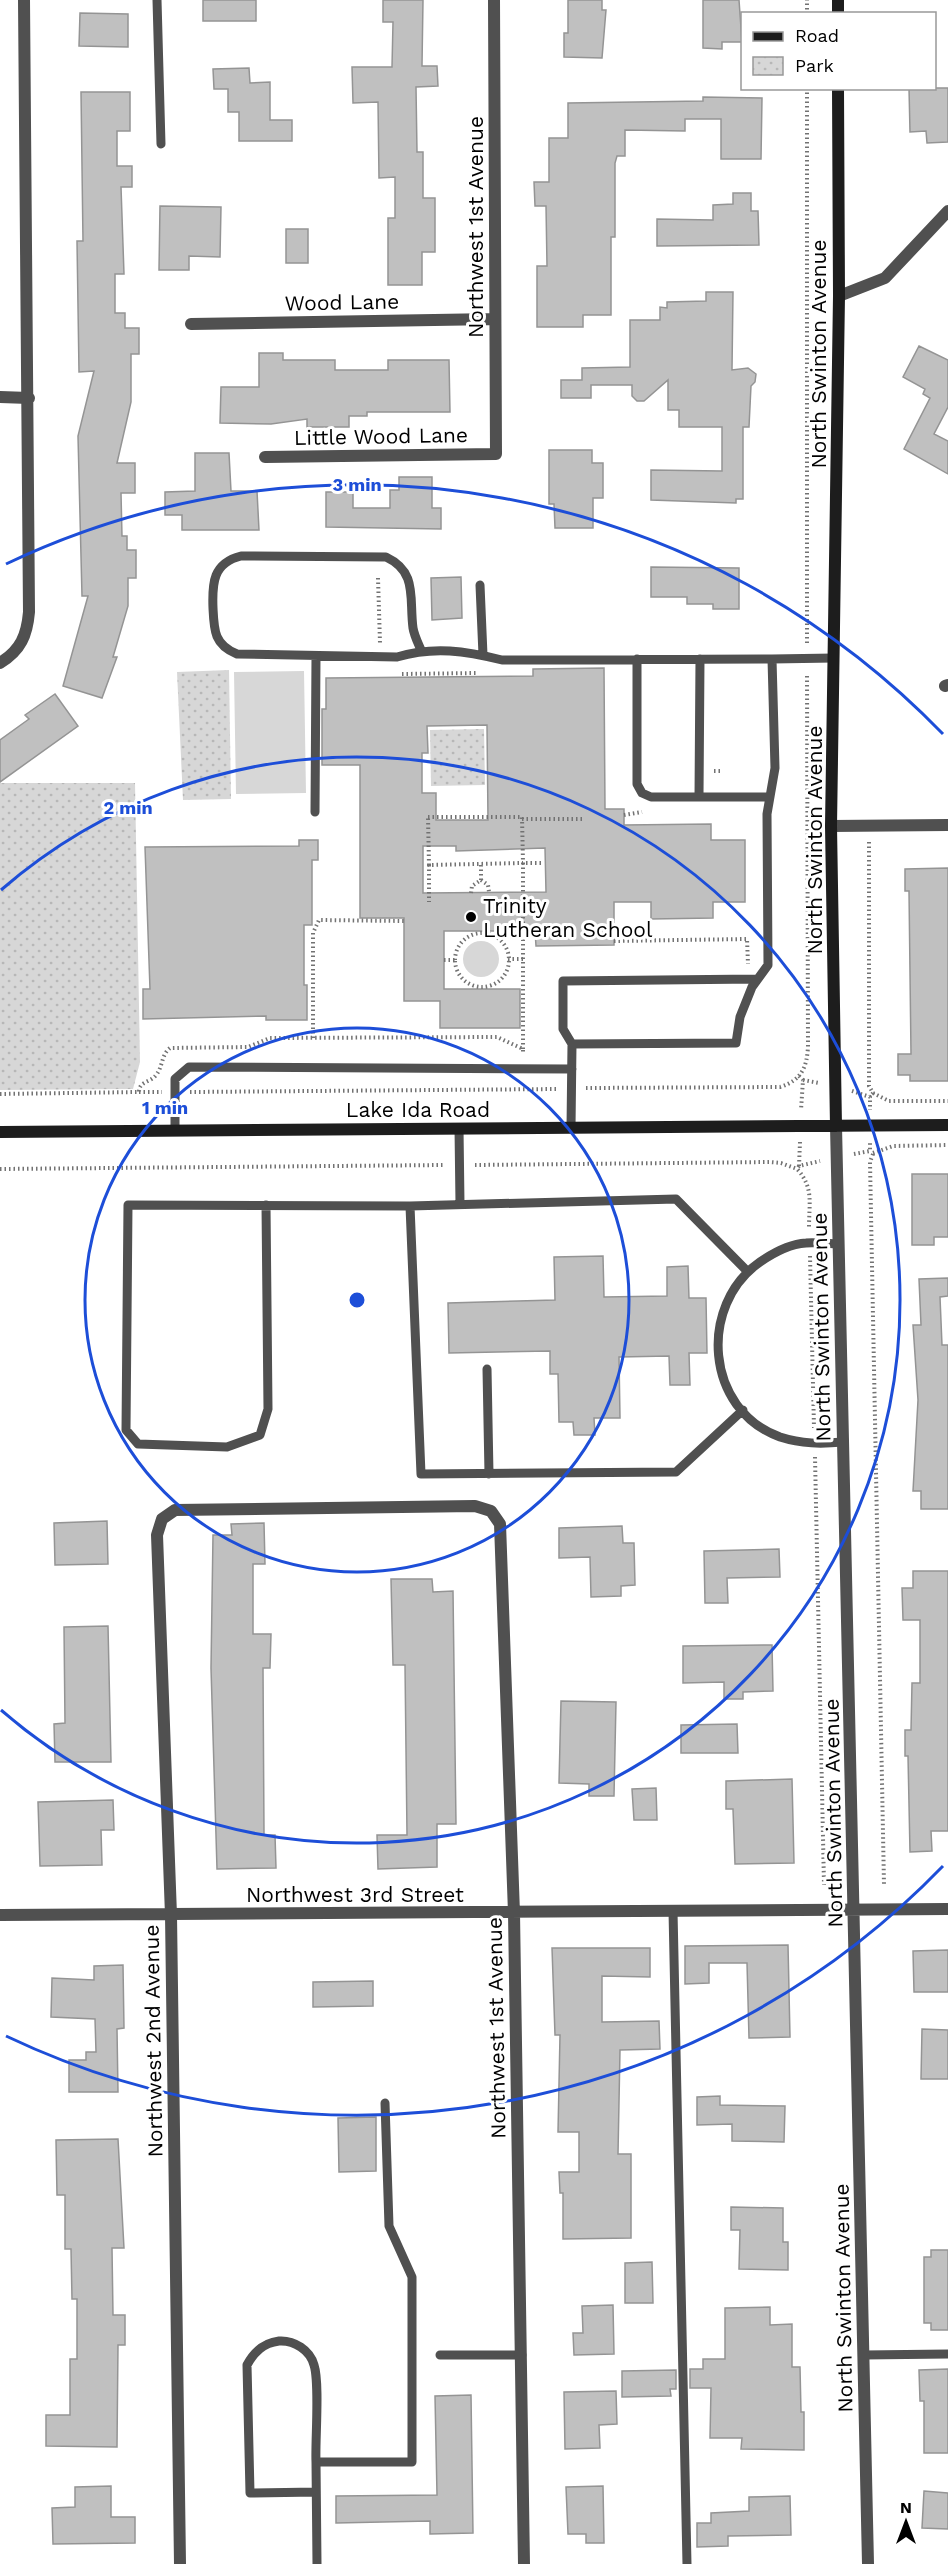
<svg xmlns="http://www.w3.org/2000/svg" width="948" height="2564" viewBox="0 0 948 2564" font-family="'Work Sans',sans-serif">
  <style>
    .green { fill: #d7d7d7 }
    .park { fill: url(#park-dots) }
    .building { fill: #c0c0c0; stroke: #949494; stroke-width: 1.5; fill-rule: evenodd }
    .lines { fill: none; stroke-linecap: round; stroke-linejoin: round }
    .path { stroke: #727272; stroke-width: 4; stroke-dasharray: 1.5 3; stroke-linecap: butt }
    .lane { stroke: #505050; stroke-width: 9 }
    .street { stroke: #505050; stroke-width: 12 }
    .secondary { stroke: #1d1d1d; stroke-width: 12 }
    .ring { fill: none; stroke: #1d4ed8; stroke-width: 3 }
    .poi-dot { fill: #000; stroke: #fff; stroke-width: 2 }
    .labels { text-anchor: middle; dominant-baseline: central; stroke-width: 6; stroke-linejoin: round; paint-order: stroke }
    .street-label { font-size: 21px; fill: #000; stroke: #fff }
    .poi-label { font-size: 21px; fill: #000; stroke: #fff; text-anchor: start }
    .centre { fill: #1d4ed8; stroke: #fff; stroke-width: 3 }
    .ring-label { font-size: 18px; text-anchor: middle; font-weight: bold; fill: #1d4ed8; stroke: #fff; stroke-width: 6; stroke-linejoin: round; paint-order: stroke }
  </style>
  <defs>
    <pattern id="park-dots" width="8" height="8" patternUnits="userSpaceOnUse" patternTransform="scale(1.5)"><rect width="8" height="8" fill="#d7d7d7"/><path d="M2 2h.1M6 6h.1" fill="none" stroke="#b7b7b7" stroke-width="1.8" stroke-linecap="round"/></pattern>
  </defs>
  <rect width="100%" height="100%" fill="#fff"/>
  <path class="green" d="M304,671L306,793L236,794L234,672Z
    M463 959a18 18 0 1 1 36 0a18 18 0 1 1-36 0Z"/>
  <path class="park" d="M229,670L231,799L183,800L177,672Z
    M484,729L485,785L431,786L430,730Z
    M0,783H135L140,1062L133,1089L0,1090Z"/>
  <path class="building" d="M203,0H256V21H203Z
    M383,0H423L422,66H437L438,86L416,87L417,152H423V198H435V252H422V285H388V218H395V177L379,178L378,102L353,103L352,67H392L393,22H383Z
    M568,0H602V10H606L602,58L564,57V33H568Z
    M703,0H739L742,42H722V49L703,48Z
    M80,13L128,14V47L79,46Z
    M249,68L250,83L270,82V120H292V141H239V112H228V89H214L213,69Z
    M909,88H948V142L927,143L926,131L910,132Z
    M81,92H130V131H117V166H132V187H121L124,274H115V313H125V328H139V354H131V402L117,463H135V493H121L122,536H127V550H136V578H128V606L113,657H117L102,698L63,686L88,596H82L78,436L94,371L79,372L77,241H83Z
    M703,97L762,98L761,159H721V119H685V131L625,130V156H617L615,163V237H611V315H583V327H537V266H547L546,206H535L534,182H549V138H568V103L703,101Z
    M733,193H751V211H758L759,245L657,246V219L713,220V205L733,204Z
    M160,206L221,207L220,257L189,256V270H159Z
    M286,229H308V263H286Z
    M706,292H733L732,370L748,368L756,374L755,382L751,386L749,427H743V499H736V503L651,500V470L722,471V427H679V410H668V380L644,401H637L632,396V385H591V398H561V380H582V368L630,367V320H660V307L667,308V302L706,301Z
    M919,346L948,360V407L934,434L948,441V474L904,449L930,398L923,394L925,389L903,377Z
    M259,353H283V360H335V370H388V360H449L450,412H367V416H349V427H307V419L271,424L220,423L221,387H259Z
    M549,450H592V463H603V498H593V528H555L554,504H549Z
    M195,453H229L231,491H257L259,530H182V515H165V492L195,491Z
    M399,477H432V508H441V529L326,527V492H353V508H390V490H399Z
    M651,567L739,568V609H713V604H687V597H651Z
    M461,577L462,618L432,620L431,578Z
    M604,668L605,809H624V825L711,824V840H745V902H713V918L651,919V902H614V945L536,946L535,931H444V989H520V1028H440V1001H404V918H360V765H322V709H326V678L533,676V669ZM487,725L488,820H436V793H422V753H428L427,726ZM423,846H456V851L545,848L546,892L423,893Z
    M55,694L78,726L0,782V740L29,719L25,715Z
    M299,840H318V860H312V925H304V985H307V1020H266V1016L143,1019V989H150L145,847L299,846Z
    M948,868V1081H910V1075H898V1054H911L909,891H905V869Z
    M912,1174H948V1237H934V1245H912Z
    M603,1256L604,1297L667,1296V1267L688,1266L689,1298H706L707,1353H689L690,1385H670L669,1356L619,1357L620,1418H594L595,1435H574L573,1422H559L558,1374H550V1351L449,1353L448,1303L555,1300L554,1257Z
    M948,1278V1296L940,1297L942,1345H948V1509H921V1491H913L918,1400L913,1325H921L919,1279Z
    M107,1521L108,1564L55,1565L54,1523Z
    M264,1523L265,1564H253V1634H271L270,1668H263L264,1835H275L276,1868L217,1869L211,1668L213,1535H232L231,1524Z
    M622,1526L623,1543H634L635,1585L621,1586V1596L591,1597L590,1557L559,1558V1528Z
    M779,1549L780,1577L727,1578L728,1603H705L704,1551Z
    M913,1571H948V1831H931L932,1851L910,1852L908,1756H905V1730H911L912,1683H920V1620H903L902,1588H913Z
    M391,1579H432L433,1592L453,1591L456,1824H437V1867L378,1869L377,1835H407L405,1665H393Z
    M108,1626L111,1762H55L54,1724L65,1723L64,1627Z
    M772,1645L773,1691L743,1692V1699H724V1682L683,1683V1646Z
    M561,1701L616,1702L614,1796H589V1784L559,1783Z
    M737,1724L738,1753H681V1725Z
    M792,1779L794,1863L735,1864L733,1809H726V1781Z
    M656,1788L657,1820H634L632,1789Z
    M113,1800L114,1830H101L102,1865L40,1866L38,1802Z
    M788,1945L790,2037L749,2038L747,1963H709V1983L685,1984V1946Z
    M552,1948H650V1977L602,1976V2022L659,2021L660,2049L620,2050L618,2154H631V2238L563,2239V2193H560L559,2172H579V2132H558L560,2035H555Z
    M948,1950V1992H914L913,1951Z
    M123,1965L124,2028L117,2029L118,2092H69V2060H86V2052H96L95,2019L51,2017L52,1978L94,1980V1966Z
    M373,1981V2006L313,2007V1982Z
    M922,2029L948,2030V2079H921Z
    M720,2096V2105L785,2106L784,2142L732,2141V2124L697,2125V2097Z
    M376,2117V2171L339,2172L338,2118Z
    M118,2139L124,2248H112L113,2315H125V2345H118L117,2447L46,2446V2415H70V2359H77V2299H72L71,2249H65V2195H57L56,2140Z
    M731,2207L783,2208V2242H788V2270L739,2269L740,2230H731Z
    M931,2250H948V2330H931V2323H924V2257H931Z
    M652,2262L653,2303H625V2263Z
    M613,2305L614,2354L574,2355L573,2333H583L582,2306Z
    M770,2307V2325L792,2324V2367H800L801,2412H804V2450L741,2449L742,2438H710L711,2388H690V2369H703V2359H725V2308Z
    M948,2369V2453H924V2401H920L919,2370Z
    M676,2370V2389H670L671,2396L622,2397V2371Z
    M616,2391L617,2424L599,2425L600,2448L565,2449L564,2392Z
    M471,2395L473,2533L430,2534V2521L336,2523V2496L437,2495L435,2396Z
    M111,2486V2517H135V2543L53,2544L52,2508L75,2507V2487Z
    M603,2486L604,2543H586V2534H568L566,2487Z
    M924,2491L948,2493V2529L922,2528Z
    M790,2496L791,2535L728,2536V2546L697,2547V2523H711V2513L749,2511V2497Z"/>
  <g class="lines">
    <path class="path" d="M807,14V0
      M807,88V644
      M378,578L380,643
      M402,674L478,673
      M714,771H723
      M624,815L642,812
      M428,817H522L523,863L429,865Z
      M522,819H584
      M869,842V1086L873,1093L870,1097
      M429,865V902
      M481,880L488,885L489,892
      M471,893L472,886L481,880V864
      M455 960a27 27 0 1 1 54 0a27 27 0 1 1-54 0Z
      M614,941L747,939L748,964
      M508,959H523
      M444,960H455
      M313,1038V933L319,920L404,921
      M523,1049V863H541
      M799,1076L803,1080L801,1110
      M803,1080L819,1083
      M586,1088L780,1087C802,1080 807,1067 808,1046L807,673
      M852,1091L870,1097V1110
      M139,1092H162
      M190,1092L558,1089
      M873,1093L889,1101H948
      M0,1094L139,1092C139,1081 150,1083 156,1075C163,1067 161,1055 170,1048L248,1047L270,1038L497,1037L523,1049V1054
      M800,1142L799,1166L820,1161
      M873,1153L893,1146L948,1145
      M854,1154L870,1151V1142
      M873,1154L870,1162L884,1885
      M475,1165L770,1162L781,1163L797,1169
      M799,1166L797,1169C814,1187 809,1204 809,1227
      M0,1169L444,1165
      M810,1256L814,1428
      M815,1457L824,1885"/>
    <path class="lane" d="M157,0L161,144
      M480,585L483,655
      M421,650C418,643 414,635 413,628C409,598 418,572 386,557L241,556C213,563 212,583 213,608C214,630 214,645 237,654L397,657C434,646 466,651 502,660L772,659
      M637,659V784L642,793L651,797H770
      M699,797L700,659
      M315,812L316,656
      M572,1044L736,1043L740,1017L752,987L768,965L767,814L775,768L772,659L834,658
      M459,1128L460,1204
      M571,1128L572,1044L563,1029V981L757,979
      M175,1130V1079L189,1067L572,1069
      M266,1205L268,1409L260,1435L227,1447L138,1444L126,1430L128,1205L410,1206
      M839,1244C828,1244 817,1242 806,1243C790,1244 773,1253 760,1262C698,1305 705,1410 780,1437C802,1444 821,1444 843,1442
      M487,1369L489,1474
      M743,1410L676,1472L421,1474L410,1206L676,1199L747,1271
      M673,1911L687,2564
      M440,2355H522
      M864,2355L948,2354
      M316,2462C315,2441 320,2383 314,2365C310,2350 294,2340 279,2341C263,2343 254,2352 247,2365L250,2493L316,2492
      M317,2564L316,2462H412V2277L389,2226L385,2103"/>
    <path class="street" d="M839,296L885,278L948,211
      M191,324L494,319
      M0,397L29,398
      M265,457L496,454L494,0
      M0,663C21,650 27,635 29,612L24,0
      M945,686L948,685
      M831,826L948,825
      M836,1126L868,2564
      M0,1915L948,1909
      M180,2564L171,1915L157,1535L162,1519L175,1510L475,1506L491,1511L500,1524L514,1913L524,2564"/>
    <path class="secondary" d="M838,0V14
      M836,1126L831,826L839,296L838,88
      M0,1132L948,1125"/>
  </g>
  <g class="ring">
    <circle cx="357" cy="1300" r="272"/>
    <path d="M1 890A543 543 0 1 1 1 1710"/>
    <path d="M943 1866A815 815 0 0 1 6 2036M6 564A815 815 0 0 1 943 734"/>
  </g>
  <circle class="poi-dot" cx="471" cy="917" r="6"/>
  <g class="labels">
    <g class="street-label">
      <text transform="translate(475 227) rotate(-90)">Northwest 1st Avenue</text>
      <text transform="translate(342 302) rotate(-1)">Wood Lane</text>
      <text transform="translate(818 354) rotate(-90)">North Swinton Avenue</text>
      <text transform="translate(381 436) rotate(-1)">Little Wood Lane</text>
      <text transform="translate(814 840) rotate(-90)">North Swinton Avenue</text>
      <text x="418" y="1109">Lake Ida Road</text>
      <text transform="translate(821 1327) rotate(-91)">North Swinton Avenue</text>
      <text transform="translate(833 1813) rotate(-91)">North Swinton Avenue</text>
      <text x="355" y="1894">Northwest 3rd Street</text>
      <text transform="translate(496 2028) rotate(-91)">Northwest 1st Avenue</text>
      <text transform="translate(153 2041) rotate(-91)">Northwest 2nd Avenue</text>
      <text transform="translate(843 2298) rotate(-91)">North Swinton Avenue</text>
    </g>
    <g class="poi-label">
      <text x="483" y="905">Trinity<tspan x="483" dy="24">Lutheran School</tspan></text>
    </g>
  </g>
  <circle cx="357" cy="1300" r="9" class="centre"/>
  <g class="ring-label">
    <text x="357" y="491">3 min</text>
    <text x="128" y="814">2 min</text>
    <text x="165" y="1114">1 min</text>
  </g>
  <rect x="741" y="12" width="195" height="78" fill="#ffffff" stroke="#999999" stroke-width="1.5"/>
  <rect x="753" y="32" width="30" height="9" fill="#1d1d1d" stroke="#999999" stroke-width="1.5"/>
  <text x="795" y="42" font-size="18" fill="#000000">Road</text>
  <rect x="753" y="57" width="30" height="18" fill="url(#park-dots)" stroke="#999999" stroke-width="1.5"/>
  <text x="795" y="72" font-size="18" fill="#000000">Park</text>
  <g transform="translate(906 2522)" stroke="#ffffff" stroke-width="4.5" paint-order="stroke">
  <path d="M0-4.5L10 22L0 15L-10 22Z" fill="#000000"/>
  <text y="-9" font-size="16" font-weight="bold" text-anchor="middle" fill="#000000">N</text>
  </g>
</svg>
